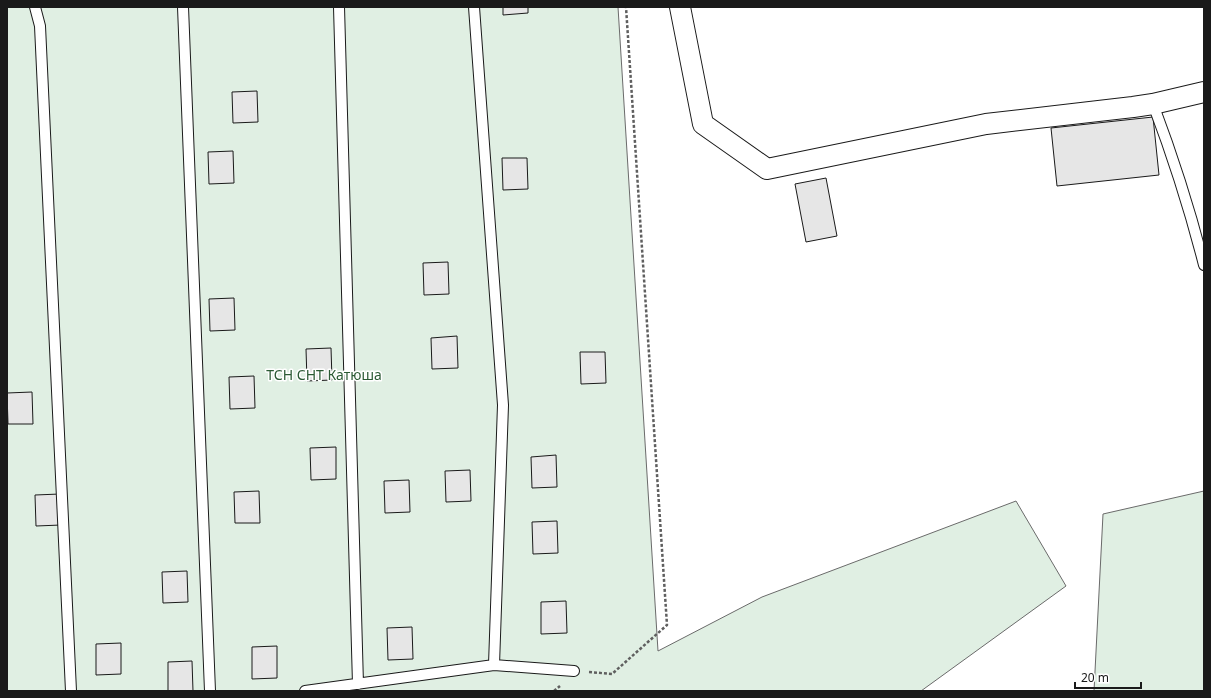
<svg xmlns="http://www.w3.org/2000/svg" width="1211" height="698" viewBox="0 0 1211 698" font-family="'Noto Sans',sans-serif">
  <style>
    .green { fill: #e0efe3; stroke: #6a6a6a }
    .building { fill: #e6e6e6; stroke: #1a1a1a }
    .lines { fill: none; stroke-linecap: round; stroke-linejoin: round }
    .service-casing { stroke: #1a1a1a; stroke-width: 12 }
    .minor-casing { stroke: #1a1a1a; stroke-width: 22 }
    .path { stroke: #5f5f5f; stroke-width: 2.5; stroke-dasharray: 3 2; stroke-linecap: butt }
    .service { stroke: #fff; stroke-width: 10 }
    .minor { stroke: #fff; stroke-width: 20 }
    .labels { text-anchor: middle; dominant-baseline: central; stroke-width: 3; stroke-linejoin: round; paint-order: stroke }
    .park-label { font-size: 14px; fill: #2b5a34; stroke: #fff }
  </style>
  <rect width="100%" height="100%" fill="#fff"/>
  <path class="green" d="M7,7H618L658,651L762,597L1016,501L1066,586L921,691H7Z
    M1204,491V691H1094L1103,514Z"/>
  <path class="building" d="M503,7H528V13L503,15Z
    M257,91L258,122L233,123L232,92Z
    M1153,117L1159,175L1057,186L1051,128Z
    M233,151L234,183L209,184L208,152Z
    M502,158H527L528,189L503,190Z
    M826,178L837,236L806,242L795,184Z
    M448,262L449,294L424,295L423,263Z
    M234,298L235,330L210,331L209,299Z
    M457,336L458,368L432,369L431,338Z
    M331,348L332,380L307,381L306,349Z
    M580,352H605L606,383L581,384Z
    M254,376L255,408L230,409L229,377Z
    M32,392L33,424H8L7,393Z
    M336,447V479L311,480L310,448Z
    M556,455L557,487L532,488L531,457Z
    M470,470L471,501L446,502L445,471Z
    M409,480L410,512L385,513L384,481Z
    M259,491L260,523H235L234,492Z
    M60,494L61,525L36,526L35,495Z
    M557,521L558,553L533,554L532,522Z
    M187,571L188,602L163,603L162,572Z
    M566,601L567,633L541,634V602Z
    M412,627L413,659L388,660L387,628Z
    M121,643V674L96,675V644Z
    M277,646V678L252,679V647Z
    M192,661L193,691H168V662Z"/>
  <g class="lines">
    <defs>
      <path id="service" d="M35,7L40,26L71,691
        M183,7L210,691
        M339,7L358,684
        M474,7L503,405L494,665
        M1153,104C1173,157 1190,210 1204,265
        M305,691L494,665L574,671"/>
      <path id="minor" d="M680,7L703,124L767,169L986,124L1133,107L1153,104L1204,92"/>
    </defs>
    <use href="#service" class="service-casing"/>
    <use href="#minor" class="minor-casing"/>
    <path class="path" d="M589,672L612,674L667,625L626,7
      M554,691L560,686"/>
    <use href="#service" class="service"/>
    <use href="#minor" class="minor"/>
  </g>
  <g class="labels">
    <g class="park-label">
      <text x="324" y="374">ТСН СНТ Катюша</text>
    </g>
  </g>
  <rect width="1211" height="698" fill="none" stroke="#1a1a1a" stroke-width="16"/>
  <path d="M1075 682v6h66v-6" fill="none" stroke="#1a1a1a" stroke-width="2"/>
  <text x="1081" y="682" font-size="12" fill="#1a1a1a" stroke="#ffffff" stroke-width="3" paint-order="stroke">20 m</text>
</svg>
